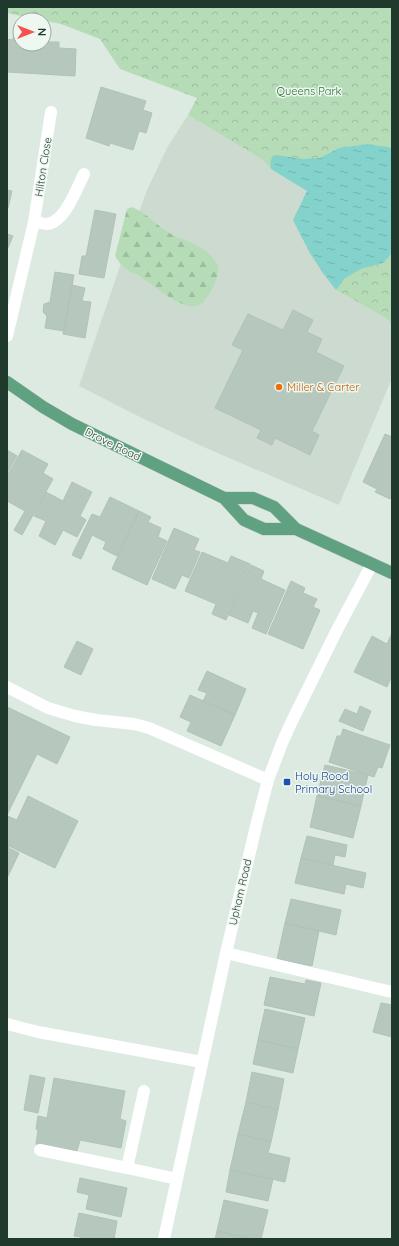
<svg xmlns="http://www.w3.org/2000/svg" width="399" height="1246" viewBox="0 0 399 1246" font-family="Quicksand,sans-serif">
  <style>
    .built { fill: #ccdad0 }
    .forest { fill: url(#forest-firs) }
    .park { fill: url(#park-crowns) }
    .water { fill: url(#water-ripples) }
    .building { fill: #b6c7bd; stroke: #b0c3b7 }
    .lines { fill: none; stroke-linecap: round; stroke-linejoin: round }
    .major-casing { stroke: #c0c8c4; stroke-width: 13 }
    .minor { stroke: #fff; stroke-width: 12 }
    .major { stroke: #60a181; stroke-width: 12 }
    .food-dot { fill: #e8710a; stroke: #eef7f0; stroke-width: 1.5 }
    .transit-dot { fill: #1a4fb4; stroke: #eef7f0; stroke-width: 1.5 }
    .labels { text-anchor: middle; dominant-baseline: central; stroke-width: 3; stroke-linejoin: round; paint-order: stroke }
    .park-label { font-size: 11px; fill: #287133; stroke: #eef7f0 }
    .street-label { font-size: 11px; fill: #1f3a2c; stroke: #eef7f0 }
    .food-label { font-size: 11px; fill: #c56008; stroke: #eef7f0; text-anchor: start }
    .transit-label { font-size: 11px; fill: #164399; stroke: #eef7f0; text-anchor: start }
  </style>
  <defs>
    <pattern id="forest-firs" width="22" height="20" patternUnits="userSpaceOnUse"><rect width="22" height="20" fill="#b5dcb7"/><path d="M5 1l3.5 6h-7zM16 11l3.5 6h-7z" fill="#9bbe9e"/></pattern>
    <pattern id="park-crowns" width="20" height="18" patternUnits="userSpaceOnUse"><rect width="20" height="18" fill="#b5dcb7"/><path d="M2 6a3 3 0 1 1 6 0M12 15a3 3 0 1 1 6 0" fill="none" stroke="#9bbe9e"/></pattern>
    <pattern id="water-ripples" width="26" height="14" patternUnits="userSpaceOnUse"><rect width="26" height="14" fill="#83d2cb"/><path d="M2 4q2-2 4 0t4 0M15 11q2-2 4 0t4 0" fill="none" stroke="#71b5ae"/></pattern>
  </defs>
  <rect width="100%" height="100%" fill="#ddeae1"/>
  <path class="built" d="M188,115L263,160L271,169L307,191L293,220L336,290L377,313L388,320L392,327V378L339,505L206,448L142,418L79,386L129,240L147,190L168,146Z"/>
  <path class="forest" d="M132,207C147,213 156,225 169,233C181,240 197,243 207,252C210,255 217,263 218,266C220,277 207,304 196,306C180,309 153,285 141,277C136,273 129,272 125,268C121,265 118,261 115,256L127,209Z"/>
  <path class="park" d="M7,7H392V327L388,320L377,313L336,290L323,273L310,253L293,220L307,191L271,169L263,160L188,115L197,98L120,69L100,39L61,24L7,13Z"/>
  <path class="water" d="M367,144L392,148V253L383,263L363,268L345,278L336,290L323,273L310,253L293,220L307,191L271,169C270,163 270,158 276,155L303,159L320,158L339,148Z"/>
  <path class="building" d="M14,30H20V44H44V42H59V48L76,49L75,76L7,72V39L13,40Z
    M101,87L146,101L143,110L152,113L146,133L139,131L133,150L110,143L109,146L86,138Z
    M7,190L12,191L8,208H7Z
    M95,210L116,214L104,278L79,274L82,256H86Z
    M7,234L13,236L7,250Z
    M55,272L74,275L64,331L45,328L47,316L43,312L44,304L50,302Z
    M72,285L85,288L82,301L91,302L85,338L63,334Z
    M293,310L313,320L307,332L322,339L316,352L344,366L312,431L319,435L310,455L275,438L272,445L257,438L261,430L215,408L243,350L232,345L248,314L283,330Z
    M385,434L392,437V495L390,499L375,492L377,489L363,482Z
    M7,450L17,456L7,473Z
    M22,450L48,464L43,473L53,479L22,535L14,530L25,511L7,501V476Z
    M72,482L92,492L80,516L86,520L77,537L63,530L55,545L39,536L46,521L34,516L46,492L63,501Z
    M110,497L139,511L117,556L103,549L106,542L92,535L81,559L72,555L92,514L100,517Z
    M139,511L151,517L148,522L161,528L158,537L167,541L147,585L112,569Z
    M174,528L199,539L194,550L200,552L189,578L182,575L175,589L152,579Z
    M202,552L228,563L231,556L250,564L226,620L212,614L216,604L185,591Z
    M251,565L264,571L261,579L285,590L266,634L252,628L258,613L253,611L248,623L229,615Z
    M291,581L305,588L303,593L317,599L313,607L320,610L303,649L268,634Z
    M392,633V676L387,687L354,672L372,636L387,644Z
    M77,641L93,649L81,675L64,667Z
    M207,671L246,689L235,715L203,701L207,693L198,690Z
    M190,695L235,715L221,746L187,731L191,722L180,717Z
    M360,706L371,711L363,731L339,721L345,709L357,714Z
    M7,707L70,737L57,764L37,754L7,815Z
    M343,729L390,745L382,768L378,767L374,777L329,762L337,736H341Z
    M325,765L368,775L361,806L317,796Z
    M28,796L78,821L55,868L9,846V848L19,853L8,876L7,816L17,820Z
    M317,796L361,806L353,838L310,827Z
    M307,836L347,845L345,857L335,855L333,865L301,858Z
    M301,858L366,873L363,888L346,884L344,894L295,883Z
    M291,899L341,910L336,935L285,923Z
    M285,923L319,931L312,966L277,959Z
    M270,977L305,984L306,980L321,983L314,1016L264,1005Z
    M381,1003L392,1005V1037L373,1032Z
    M265,1009L305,1018L298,1049L258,1040Z
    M258,1040L298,1049L293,1073L253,1064Z
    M252,1072L284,1079L278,1110L246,1102Z
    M30,1075L45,1078L38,1113L24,1110Z
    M54,1078L125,1091L120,1119L126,1121L121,1148L80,1140L77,1151L36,1144L38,1130L36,1129L38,1116L47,1118Z
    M246,1102L278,1110L271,1142L238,1134Z
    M238,1134L271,1142L268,1153L290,1158L285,1182L230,1170Z
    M230,1170L273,1179L268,1201L226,1192Z
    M80,1178L127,1188L121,1217L86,1209L89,1195L77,1192Z
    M224,1200L268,1210L261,1239H251L217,1231Z
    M79,1213L117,1221L114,1239H81V1237L74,1236Z
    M217,1231L248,1238V1239H215Z"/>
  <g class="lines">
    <defs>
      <path id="major" d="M7,382L43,407L72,424L224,498L244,520L264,529H296
        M224,498H253L274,507L296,529L392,573"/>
    </defs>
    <use href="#major" class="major-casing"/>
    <path class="minor" d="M34,222C38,222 43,224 47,224C65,222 77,188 84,174
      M7,336L34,222L51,112
      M7,687L48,708L75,716L96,720L134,724L149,728L268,780
      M226,953L392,992
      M7,1024L38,1032L202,1062
      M144,1091L127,1168L177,1179
      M40,1150L127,1168
      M164,1239L226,953L257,822L268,780L282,743L292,721L337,630L372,564"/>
    <use href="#major" class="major"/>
  </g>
  <circle class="food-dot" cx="279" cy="387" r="4"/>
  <rect class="transit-dot" x="283" y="778" width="8" height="8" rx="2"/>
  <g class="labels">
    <g class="park-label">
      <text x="309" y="91">Queens Park</text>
    </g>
    <g class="street-label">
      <text transform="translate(43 167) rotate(-81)">Hilton Close</text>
      <text transform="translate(113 444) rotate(26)">Drove Road</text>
      <text transform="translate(240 892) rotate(-77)">Upham Road</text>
    </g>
    <g class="food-label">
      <text x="287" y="387">Miller &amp; Carter</text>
    </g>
    <g class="transit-label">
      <text x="295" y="776">Holy Rood<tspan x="295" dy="13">Primary School</tspan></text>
    </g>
  </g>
  <rect width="399" height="1246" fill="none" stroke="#1f3a2c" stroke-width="16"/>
  <g transform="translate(32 32) rotate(90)"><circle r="19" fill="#eef7f0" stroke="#9baba2"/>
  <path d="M0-3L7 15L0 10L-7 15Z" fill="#f6524f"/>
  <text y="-6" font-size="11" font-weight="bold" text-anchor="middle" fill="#1f3a2c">N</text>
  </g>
</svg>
